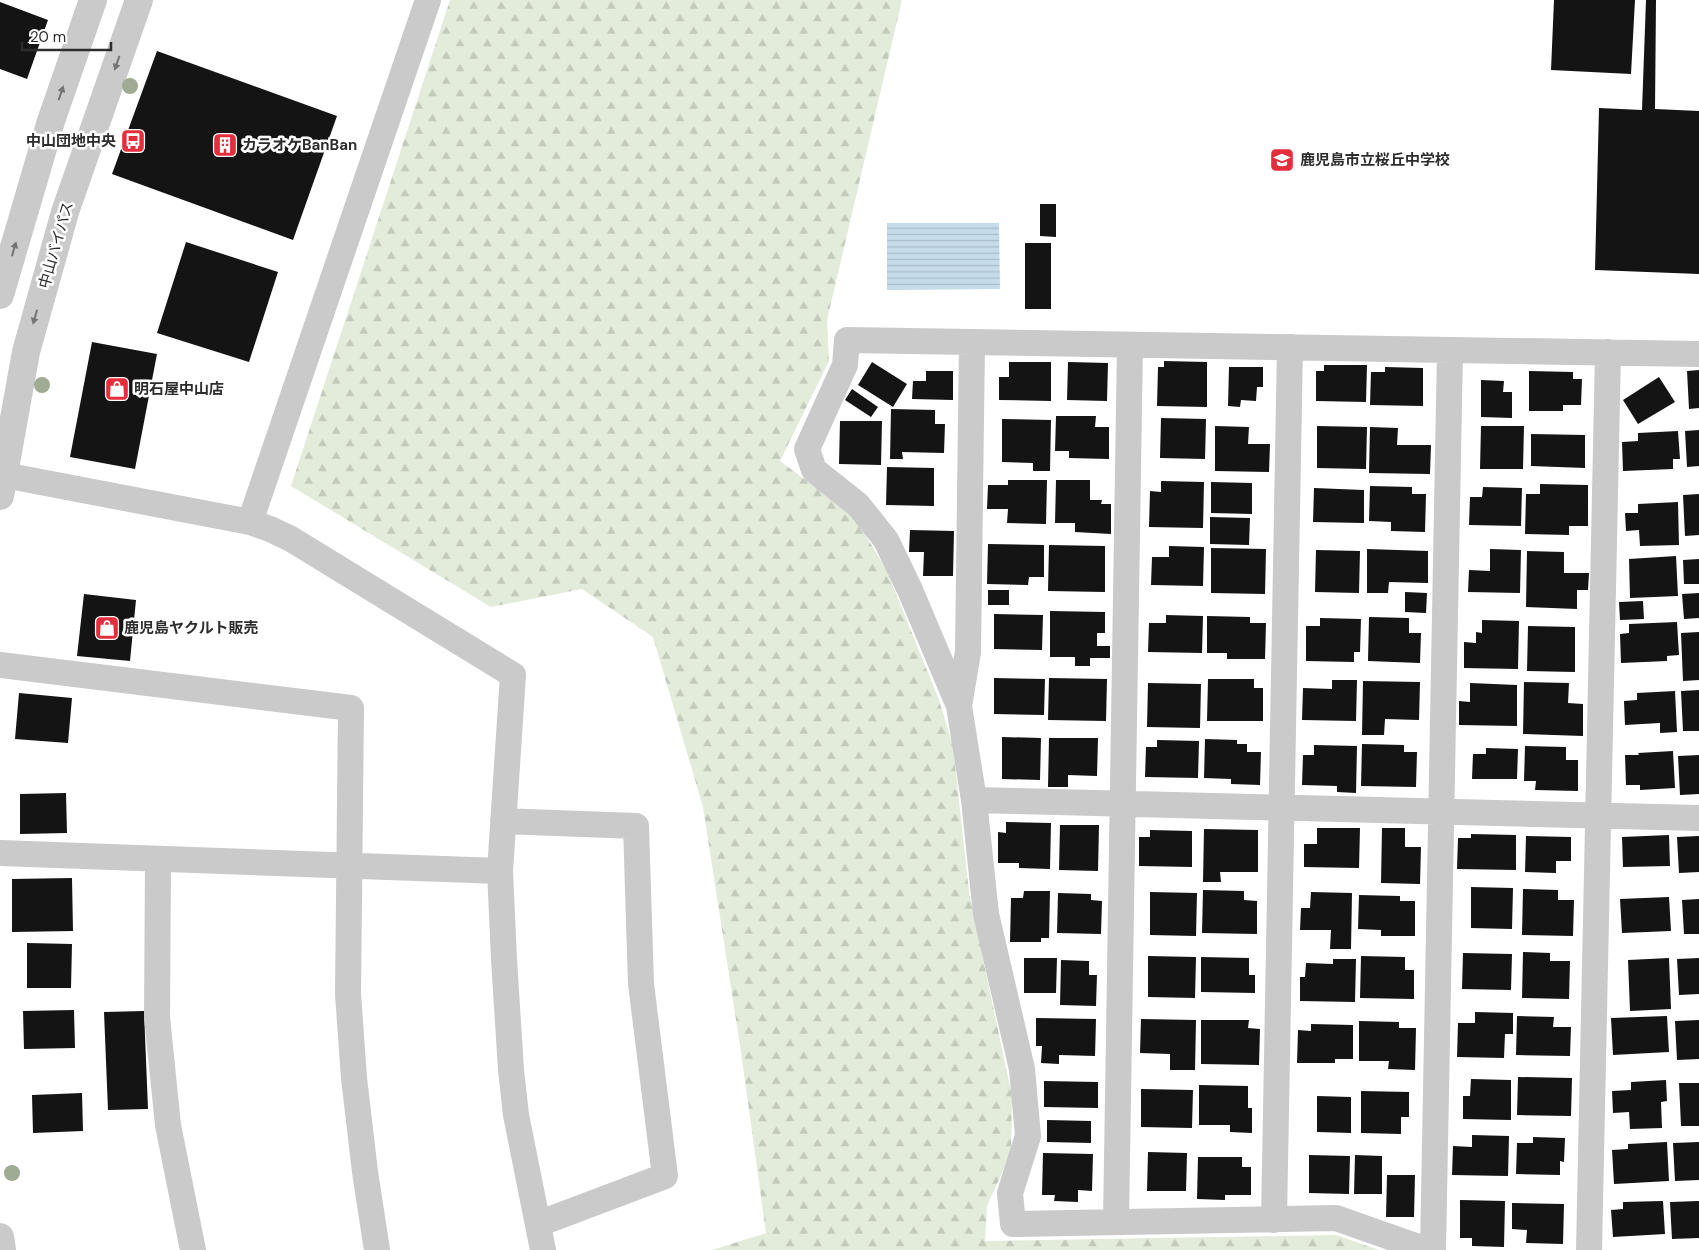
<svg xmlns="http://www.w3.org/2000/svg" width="1699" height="1250" viewBox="0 0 1699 1250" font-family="'DM Sans','Noto Sans JP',sans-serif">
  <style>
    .forest { fill: url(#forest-firs) }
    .water { fill: url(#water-rules) }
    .building { fill: #141414 }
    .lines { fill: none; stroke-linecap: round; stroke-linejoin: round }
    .minor { stroke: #cacaca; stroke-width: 26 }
    .tertiary { stroke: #cacaca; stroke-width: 28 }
    .tree { fill: #9fac93 }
    .oneway { fill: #747474 }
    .labels { text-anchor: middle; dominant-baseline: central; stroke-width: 5; stroke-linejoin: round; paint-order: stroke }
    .poi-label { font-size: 15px; font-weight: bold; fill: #2d2d2d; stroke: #fff; text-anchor: start }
    .street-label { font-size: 15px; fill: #2d2d2d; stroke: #fff }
  </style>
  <defs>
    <pattern id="forest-firs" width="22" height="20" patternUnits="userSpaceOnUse" patternTransform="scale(1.25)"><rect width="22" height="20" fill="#e3ebda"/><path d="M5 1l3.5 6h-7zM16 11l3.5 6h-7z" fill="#c3cabb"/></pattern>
    <pattern id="water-rules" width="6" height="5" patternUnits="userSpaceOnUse" patternTransform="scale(1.25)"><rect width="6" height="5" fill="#c6dceb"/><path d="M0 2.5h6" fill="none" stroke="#aabdca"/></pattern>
  </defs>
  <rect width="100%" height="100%" fill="#fff"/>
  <path class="forest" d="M450,0H902L827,320L829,361L780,461L854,516L886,569L939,700L953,746L969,892L1012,1096L1011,1153L987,1206L985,1241L1336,1235L1379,1250H712L766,1233L741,1052L703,807L653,637L582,589L491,607L291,486Z"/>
  <path class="water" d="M887,223H999L1000,289L887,290Z"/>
  <path class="building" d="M1554,0H1635L1631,74L1551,70Z
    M1646,0H1656L1655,109L1699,111V274L1595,270L1599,108L1642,110Z
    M0,2L48,20L27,79L0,69Z
    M157,51L337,116L293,240L112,174Z
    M1040,204H1056V237L1040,236Z
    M186,242L278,272L249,362L157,333Z
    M1025,243H1051V309H1025Z
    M92,342L157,354L135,469L70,457Z
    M1164,361L1207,362V407L1157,406L1158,367H1164Z
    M872,362L907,384L893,407L858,385Z
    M1009,362H1051V401L999,400V377H1009Z
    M1068,362L1108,363L1107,401L1067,400Z
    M1324,365H1367L1366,402L1316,401V371H1324Z
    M1229,367H1263V387H1257L1256,401L1241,400L1240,407L1228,406Z
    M1385,367L1423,368V406L1370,405L1371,372H1385Z
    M1699,370V408L1689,409L1687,371Z
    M926,371H953V400L912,399L913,381H926Z
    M1529,371L1573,372V379H1582L1581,405H1563V411H1529Z
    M1659,377L1675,402L1638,424L1623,400Z
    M1481,380L1504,381L1503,392H1512V418L1481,417Z
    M852,389L878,407L871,417L845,400Z
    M891,409L935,410V424H945L944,453L902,452L903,459H890Z
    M1056,416H1096L1095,427H1109V459L1069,458V451H1055Z
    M1161,418L1206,419L1205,459L1160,458Z
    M1002,419L1051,420L1050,471H1033V463L1002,462Z
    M840,421H882L881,465L839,464Z
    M1215,426L1249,427L1248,444H1270L1269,472L1215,471Z
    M1317,426L1367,427L1366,469L1317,468Z
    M1481,426H1524L1523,469H1480Z
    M1370,427L1398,428L1397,445H1431L1430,474L1369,473Z
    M1699,430V466L1687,467L1685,431Z
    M1678,431L1680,459H1673V469L1623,471L1622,442L1638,441V433Z
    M1531,434L1585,435V468L1531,466Z
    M887,467L934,468V506L886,505Z
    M1008,480H1047L1046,524L1007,523L1008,509H987L988,485H1008Z
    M1056,480H1090V500H1102L1101,504H1111V534L1075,532V523H1055Z
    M1161,481L1204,482L1203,528L1149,527L1150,491L1161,492Z
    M1211,482L1252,483V514L1211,513Z
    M1540,484L1588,485V526H1569V535L1525,534L1526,494H1540Z
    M1370,486L1412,487V494H1426L1425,532L1391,531V522L1369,521Z
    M1483,487L1522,488L1521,526L1469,525L1470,497H1482Z
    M1314,488L1364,490V523L1313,522Z
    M1699,494V535L1685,536L1683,495Z
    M1678,502L1679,545L1640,546L1639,530L1626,531L1625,513H1638V504Z
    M1210,517L1250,518L1249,545L1210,544Z
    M910,530L954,531L953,576H923L924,552H909Z
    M988,544L1044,545V577H1029L1028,585L987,584Z
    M1049,545L1105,546V592L1048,591Z
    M1169,546L1204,547L1203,586L1151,585L1152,557H1169Z
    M1211,548L1266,549L1265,594L1211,593Z
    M1367,549L1428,551V583L1389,582L1388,593H1367Z
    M1490,549L1521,550L1520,593L1468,592L1469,570L1490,571Z
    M1316,550L1360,551L1359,593L1315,592Z
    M1527,551L1564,552V573H1589L1588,590H1577V609L1526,607Z
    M1676,556L1678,596L1630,598L1629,559Z
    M1699,559V584H1684L1683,560Z
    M988,590H1009V605H988Z
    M1405,592L1427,593L1426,613L1405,612Z
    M1699,593V618L1684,619L1682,594Z
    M84,594L136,600L130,661L77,656Z
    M1643,601L1644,619L1620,620L1619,602Z
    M1050,611L1105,612V633H1097V646H1110V658H1090V666H1075V657H1050Z
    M994,614L1043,615L1042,650L994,649Z
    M1166,615L1203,616L1202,653L1148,652L1149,623H1166Z
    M1207,616L1250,617V623H1266L1265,659H1227V653H1207Z
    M1369,617L1409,618V633H1421L1420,663L1368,661Z
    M1320,618L1361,619L1360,652H1354V662L1306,661V626H1320Z
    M1482,620L1519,621L1518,669L1464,668V642L1476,643V632L1482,633Z
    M1677,622L1679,655L1667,656V661L1621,663L1620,634L1629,633V624Z
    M1528,626L1575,627V672L1527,671Z
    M1699,632V680L1683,681L1681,633Z
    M994,678L1045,679L1044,715L994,714Z
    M1049,678L1107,679L1106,721L1048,720Z
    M1208,679H1254V688H1263V721H1207Z
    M1332,680H1357L1356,721L1302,720L1303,688L1332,689Z
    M1363,681L1420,682L1419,720L1385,719L1384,735H1362Z
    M1524,682L1569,683L1568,703L1583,704V736L1523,734Z
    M1148,683L1201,684L1200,728L1147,727Z
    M1470,683L1517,685V726L1459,725V701L1470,702Z
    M1699,690V731H1683L1681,691Z
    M1675,691L1677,732L1660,733V723L1625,725L1624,701L1637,700V693Z
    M19,693L72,698L68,743L15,739Z
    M1002,737L1041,738L1040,780L1002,779Z
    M1049,738H1098L1097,776L1068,775V787H1048Z
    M1205,739L1237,740V744H1247V752H1261L1260,785L1231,784V779L1204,778Z
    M1157,740L1199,741L1198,778L1145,777L1146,747H1157Z
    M1362,744L1404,745V752H1417L1416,787L1361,786Z
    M1314,745L1357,746L1356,793L1337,792V786L1302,785L1303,755H1314Z
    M1525,746L1566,747V760H1578V791L1535,790L1536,781H1524Z
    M1486,748L1518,749L1517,779H1472L1473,754H1486Z
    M1673,751L1675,788L1640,790V785H1626L1625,755H1639L1638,753Z
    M1699,755V794L1680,795L1678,756Z
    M66,793L67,833L20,834V794Z
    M1006,822L1051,823L1050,869L1019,868V863H998V832L1006,833Z
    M1060,825H1099L1098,871L1059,870Z
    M1317,828H1360L1359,868L1304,867V844H1317Z
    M1382,828H1405V847H1421L1420,884L1381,883Z
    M1204,829L1258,830V872H1220L1221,882H1203Z
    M1150,830L1192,831V867L1139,866V837H1150Z
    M1471,834L1516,835V870L1457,869L1458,838H1471Z
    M1669,835L1670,866L1623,867L1622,837Z
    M1526,836L1571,837V861H1556V873L1525,872Z
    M1699,836V872L1679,873L1677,837Z
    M72,878L73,931L12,932V879Z
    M1471,887L1513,888L1512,929L1471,928Z
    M1523,889L1558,890V900H1574L1573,936L1522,935Z
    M1203,890L1244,891V900L1257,901V934L1202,933Z
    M1024,891H1050L1049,938H1041V942H1010L1011,898H1023Z
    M1150,892L1197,893L1196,936L1150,935Z
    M1311,892L1352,893L1351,949H1330L1331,930H1300L1301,908H1310Z
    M1058,893L1091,894V900L1102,901L1101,934L1057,933Z
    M1359,895L1400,896V901H1415V936H1381V930L1358,929Z
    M1669,897L1671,931L1622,933L1620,899Z
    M1699,899V934H1684L1682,900Z
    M27,943L72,944L71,988H27Z
    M1523,952L1550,953V961H1570L1569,999L1522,998Z
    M1463,953L1512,954L1511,990L1462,989Z
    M1148,956L1196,957L1195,998L1148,997Z
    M1361,956L1405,957V970H1414V999L1360,998Z
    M1201,957L1249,958V975H1255V993L1201,992Z
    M1024,958H1057L1056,993H1024Z
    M1669,958L1671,1009L1630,1011L1628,960Z
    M1699,958V994L1679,995L1677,959Z
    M1333,959H1356L1355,1002L1300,1001V977H1305L1306,963L1333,964Z
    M1061,960L1089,961V975H1097L1096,1006L1060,1005Z
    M74,1010L75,1048L24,1049L23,1011Z
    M144,1011L148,1109L108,1110L104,1012Z
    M1475,1012L1513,1013V1034H1505L1504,1058L1457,1057L1458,1023H1475Z
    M1517,1016L1554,1017L1553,1027H1571L1570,1056L1516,1055Z
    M1667,1016L1669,1052L1613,1055L1611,1018Z
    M1036,1018L1096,1019L1095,1056L1059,1055V1064L1041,1063L1042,1046H1036Z
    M1141,1019L1196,1020L1195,1070H1170V1054L1140,1053Z
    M1201,1020H1249L1248,1028L1260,1029L1259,1065L1201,1064Z
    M1699,1020V1059L1677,1060L1675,1021Z
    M1359,1021L1399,1022V1028H1416L1415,1070L1388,1069L1389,1061H1359Z
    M1311,1024L1353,1025V1059H1335V1063H1297L1298,1030L1311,1031Z
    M1518,1077L1572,1078L1571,1116L1517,1115Z
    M1471,1079L1511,1080V1120L1463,1119V1096H1470Z
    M1666,1080L1667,1101L1661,1102L1662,1128L1630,1129L1629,1112L1613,1113L1612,1091L1631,1090V1082Z
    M1044,1081L1098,1082V1108L1044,1107Z
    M1679,1083H1699V1126H1681Z
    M1199,1085L1248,1086V1108H1252V1133L1230,1132V1125H1199Z
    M1141,1089L1193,1090L1192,1128L1141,1127Z
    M1361,1091L1409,1092V1117H1401V1134L1361,1133Z
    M82,1093L83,1131L33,1133L32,1095Z
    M1317,1096L1351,1097V1133L1317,1132Z
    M1047,1120L1091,1121V1143L1047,1142Z
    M1472,1135L1509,1136L1508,1176L1452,1175L1453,1146L1472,1147Z
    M1533,1137L1565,1138L1564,1162L1560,1161V1175L1516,1174L1517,1143H1533Z
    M1667,1142L1669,1181L1614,1184L1612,1150L1628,1149V1144Z
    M1699,1142V1180L1675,1181L1673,1143Z
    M1148,1152L1187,1153L1186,1191H1147Z
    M1043,1153L1093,1154L1092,1191L1078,1190V1202L1054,1201L1055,1195H1042Z
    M1309,1155L1350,1156L1349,1194L1309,1193Z
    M1355,1155L1382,1156V1194H1354Z
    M1198,1157H1242V1167H1251V1195H1225V1200L1197,1199Z
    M1387,1175H1415L1414,1217H1386Z
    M1460,1200L1505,1201L1504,1247L1472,1246V1238H1460Z
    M1663,1201L1665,1234L1613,1237L1611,1210L1623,1209V1202Z
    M1699,1201V1238L1672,1239L1670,1202Z
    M1512,1203L1564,1204L1563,1244L1526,1243L1527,1230L1512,1229Z"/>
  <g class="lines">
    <path class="minor" d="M4,475L250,522L270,529L291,539L513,675L500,871L504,959L511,1070L516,1115L543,1250
      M250,522L428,0
      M0,665L351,708L348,994L354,1078L365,1172L377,1250
      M959,706L968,652L972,342
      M974,800L1699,818
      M503,821L636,826L641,984L665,1176L538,1224
      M0,853L500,871
      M158,859L157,1017L168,1125L193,1250
      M1274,1220L1290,347
      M1116,1222L1130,345
      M1427,1250L1336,1218L1013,1224L1010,1193L1028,1136L1022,1069L986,914L974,800L959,706L910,590L886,540L858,505L814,470L807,449L845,365L847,340L1699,354
      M1433,1250L1450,350
      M1589,1250L1608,352"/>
    <path class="tertiary" d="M0,295L51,121L93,0
      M0,496L26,352L65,212L139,0
      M0,1237L2,1250"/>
  </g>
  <g class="tree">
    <circle cx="130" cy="86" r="8"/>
    <circle cx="42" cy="385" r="8"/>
    <circle cx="12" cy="1173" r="8"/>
  </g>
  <defs><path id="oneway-solid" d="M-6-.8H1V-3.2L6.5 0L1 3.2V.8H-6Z" transform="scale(1.25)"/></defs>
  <g class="oneway">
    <use href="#oneway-solid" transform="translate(117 63) rotate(109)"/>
    <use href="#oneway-solid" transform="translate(61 93) rotate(-71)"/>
    <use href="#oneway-solid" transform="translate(14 249) rotate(-74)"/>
    <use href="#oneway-solid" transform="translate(35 317) rotate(106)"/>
  </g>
  <defs>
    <symbol id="bus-square" viewBox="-11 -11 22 22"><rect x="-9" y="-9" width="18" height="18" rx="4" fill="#e52e3b" stroke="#fff"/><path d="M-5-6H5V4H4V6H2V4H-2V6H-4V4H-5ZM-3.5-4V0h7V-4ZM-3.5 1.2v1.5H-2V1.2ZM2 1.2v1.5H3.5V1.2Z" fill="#fff"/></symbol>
    <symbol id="building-square" viewBox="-11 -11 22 22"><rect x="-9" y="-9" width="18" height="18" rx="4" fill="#e52e3b" stroke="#fff"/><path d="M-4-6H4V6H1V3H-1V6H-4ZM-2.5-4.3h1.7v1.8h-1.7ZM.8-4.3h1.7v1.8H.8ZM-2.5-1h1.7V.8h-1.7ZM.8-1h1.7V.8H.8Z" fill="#fff"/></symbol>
    <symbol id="school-square" viewBox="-11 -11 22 22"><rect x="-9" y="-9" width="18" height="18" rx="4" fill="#e52e3b" stroke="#fff"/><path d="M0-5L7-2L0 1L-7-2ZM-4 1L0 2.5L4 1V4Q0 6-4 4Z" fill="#fff"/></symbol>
    <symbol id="shop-square" viewBox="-11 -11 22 22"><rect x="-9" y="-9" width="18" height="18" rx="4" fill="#e52e3b" stroke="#fff"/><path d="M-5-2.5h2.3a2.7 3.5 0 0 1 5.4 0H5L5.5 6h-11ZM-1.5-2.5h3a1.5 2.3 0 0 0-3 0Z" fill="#fff"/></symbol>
  </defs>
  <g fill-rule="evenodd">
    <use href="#bus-square" x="119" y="127" width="28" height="28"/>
    <use href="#building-square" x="211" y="131" width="28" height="28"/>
    <use href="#school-square" x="1268" y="146" width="28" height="28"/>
    <use href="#shop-square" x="103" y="375" width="28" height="28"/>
    <use href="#shop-square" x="93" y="614" width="28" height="28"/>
  </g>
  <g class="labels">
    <g class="poi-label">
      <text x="116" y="141" text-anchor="end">中山団地中央</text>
      <text x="242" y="145">カラオケBanBan</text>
      <text x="1300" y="160">鹿児島市立桜丘中学校</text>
      <text x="134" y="389">明石屋中山店</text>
      <text x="124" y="628">鹿児島ヤクルト販売</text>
    </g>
    <g class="street-label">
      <text transform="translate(56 245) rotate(-74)">中山バイパス</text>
    </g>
  </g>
  <path d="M22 42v8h89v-8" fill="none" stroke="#2d2d2d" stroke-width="2.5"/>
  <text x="30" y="42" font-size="15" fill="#2d2d2d" stroke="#ffffff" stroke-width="4" paint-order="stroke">20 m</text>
</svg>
